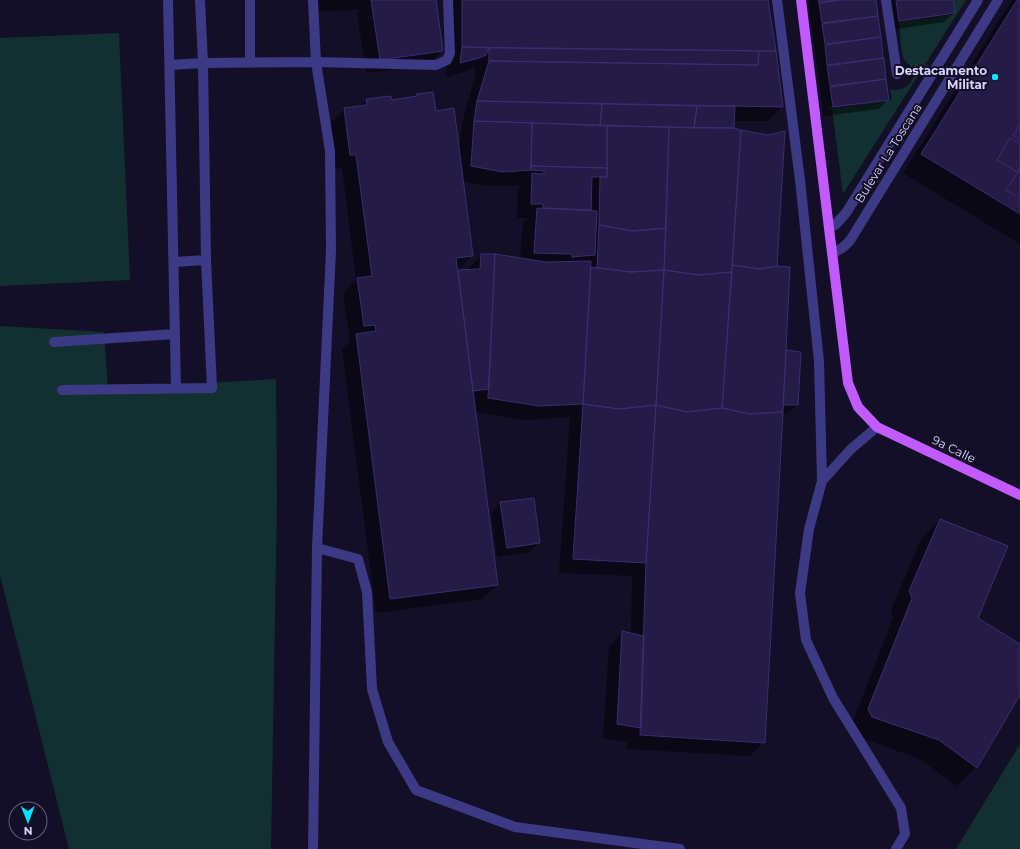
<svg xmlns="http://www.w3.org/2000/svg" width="1020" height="849" viewBox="0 0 1020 849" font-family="Montserrat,sans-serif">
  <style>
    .green { fill: #12302f }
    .shadow { fill: #0007; fill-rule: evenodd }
    .building { fill: #241b47; stroke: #3b2d73 }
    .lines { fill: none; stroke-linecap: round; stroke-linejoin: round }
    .minor { stroke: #3d3a85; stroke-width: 10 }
    .major { stroke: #c25bff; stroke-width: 10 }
    .poi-dot { fill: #00e5ff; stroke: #130f26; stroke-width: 1.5 }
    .labels { text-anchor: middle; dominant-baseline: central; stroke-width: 4; stroke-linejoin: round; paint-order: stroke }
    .poi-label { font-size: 12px; font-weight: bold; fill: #d9d4ff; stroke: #130f26; text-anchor: end }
    .street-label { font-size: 12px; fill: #d9d4ff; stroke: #130f26 }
  </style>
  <rect width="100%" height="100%" fill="#130f26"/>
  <path class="green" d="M953,0H966L843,194L832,109L892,100L890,89C903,93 917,82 912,69C910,64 906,63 904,59C901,55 900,29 899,22L955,14Z
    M119,33L130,280L0,286V38Z
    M0,326L104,332L108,389L276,379L277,501L271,849H69L0,575Z
    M1020,744V849H956Z"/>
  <path class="shadow" d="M315,0H435L442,50L428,65L366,73L357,13L360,10L315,11Z
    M449,0H767L775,51L782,107L768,121H734L733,129L776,267L784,353L797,405L787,414H781L764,742L750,756L627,749V742L603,738L609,646L623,632L631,634L632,576L559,573L570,417L524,420L475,412L497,585L483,599L376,613L342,349L350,341L343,293L356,280L342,168L336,169L330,123L345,109L359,107L367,100L391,101L414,98L417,95L435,112L459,146L464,116L475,76V65L471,69L464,72L446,77L448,62ZM463,181L488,186L521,185L518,188L517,218H529L523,223L520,259L481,255L467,270L457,271L472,256Z
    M808,0H875L888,99L879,109L824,116ZM879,100V102L828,109V107Z
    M885,0H952L954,13L944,22L890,30Z
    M1012,0H1020V244L903,173Z
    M500,503L539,543L529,552L497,557L491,513Z
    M940,520L977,619L1020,645V693L976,767L957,786L920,759L853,735L850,729L893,618L891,610L921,539Z"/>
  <path class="building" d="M371,0H436L443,51L380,60Z
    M462,0H768L776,51L462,47Z
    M818,0H838L819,3Z
    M841,0H876L878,16L822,23L819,3Z
    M902,0H953L955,13L899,21L896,1Z
    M1017,0H1020V214L921,154Z
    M878,16L881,37L825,44L822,24Z
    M881,37L883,58L827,65L825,45Z
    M462,47L489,48L486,55L479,58L460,63Z
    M489,48L759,51L758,65L489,61Z
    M759,51H776L783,107L477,101L489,61L758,65Z
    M884,58L886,79L830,86L827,66Z
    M886,79L889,100L833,107L830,87Z
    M433,92L436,111L454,108L473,256L456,258L498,585L390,599L356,334L376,331L375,325L364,326L357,278L372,276L356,155H350L344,108L367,105L366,99L391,96L392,100L417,96L416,94Z
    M477,101L602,104L600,125L474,121Z
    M602,104L697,106L694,128L600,125Z
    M697,106H735L734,128H694Z
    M474,121L532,123L531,170L503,172L471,166Z
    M532,123L607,126V168L531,166Z
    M1020,124V140L1013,135Z
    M607,126L669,127L666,228L633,231L599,225L600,177H607Z
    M669,127L734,128L741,130L732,272L699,275L664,270Z
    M741,130L768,135L785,131L777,266L760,269L732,265Z
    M1010,138L1020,144V167L1017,172L997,160Z
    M531,166L607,168V177H592L591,210L543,208V204H531L532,173L544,174V171L531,170Z
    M1020,169V199L1006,190Z
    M537,208L597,211L595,255L572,257V254L534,253Z
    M599,225L633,231L666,228L664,270L631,272L597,268Z
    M481,254H495L489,389L473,391L458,270L480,269Z
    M495,254L546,262L591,261L583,404L539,406L488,398Z
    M732,265L760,269L777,266L790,267L783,412L750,414L722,408Z
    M591,267L631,272L664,270L656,405L619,409L583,404Z
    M664,270L699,275L732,272L722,408L687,412L656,405Z
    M786,350L801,352L798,405H783Z
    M583,404L619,409L656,405L646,563L573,559Z
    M656,405L687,412L722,408L750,414L783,412L765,743L640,735L646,563Z
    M534,498L540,543L507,548L500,502Z
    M940,519L1008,546L978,618L1020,644V695L977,768L939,740L872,717L868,709L912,598L909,591Z
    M622,631L644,636L641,728L617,724Z"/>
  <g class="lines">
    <path class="minor" d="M168,0L176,388
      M200,0L203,63L316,62L436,65L447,60L450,53L448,0
      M250,0V62
      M313,0L316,62L330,151L331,250L317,548L358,559L367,592L372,689L388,742L416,790L515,827L680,849
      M777,0L800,180L819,361L822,481
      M886,0L897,74
      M829,227L835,225L846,213L978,0
      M832,253C841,250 846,246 851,239L998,0
      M174,262L206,260
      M54,342L175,334
      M62,390L212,388L206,260L203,63L170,65
      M877,427L851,449L822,481L809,529L800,593L806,640L833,698L901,808L905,834L896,849
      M313,849L317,548"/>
    <path class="major" d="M801,0L848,383L858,407L877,427L1020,495"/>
  </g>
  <circle class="poi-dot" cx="995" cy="77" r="4"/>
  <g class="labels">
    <g class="poi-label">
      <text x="987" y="70">Destacamento<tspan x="987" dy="14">Militar</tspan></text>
    </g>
    <g class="street-label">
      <text transform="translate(888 153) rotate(-58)">Bulevar La Toscana</text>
      <text transform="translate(954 449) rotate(26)">9a Calle</text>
    </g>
  </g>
  <g transform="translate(28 821) rotate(179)"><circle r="19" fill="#130f26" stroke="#625e7d"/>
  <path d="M0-3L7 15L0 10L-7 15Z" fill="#00e5ff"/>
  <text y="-6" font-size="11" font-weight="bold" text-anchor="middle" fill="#d9d4ff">N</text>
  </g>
</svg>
